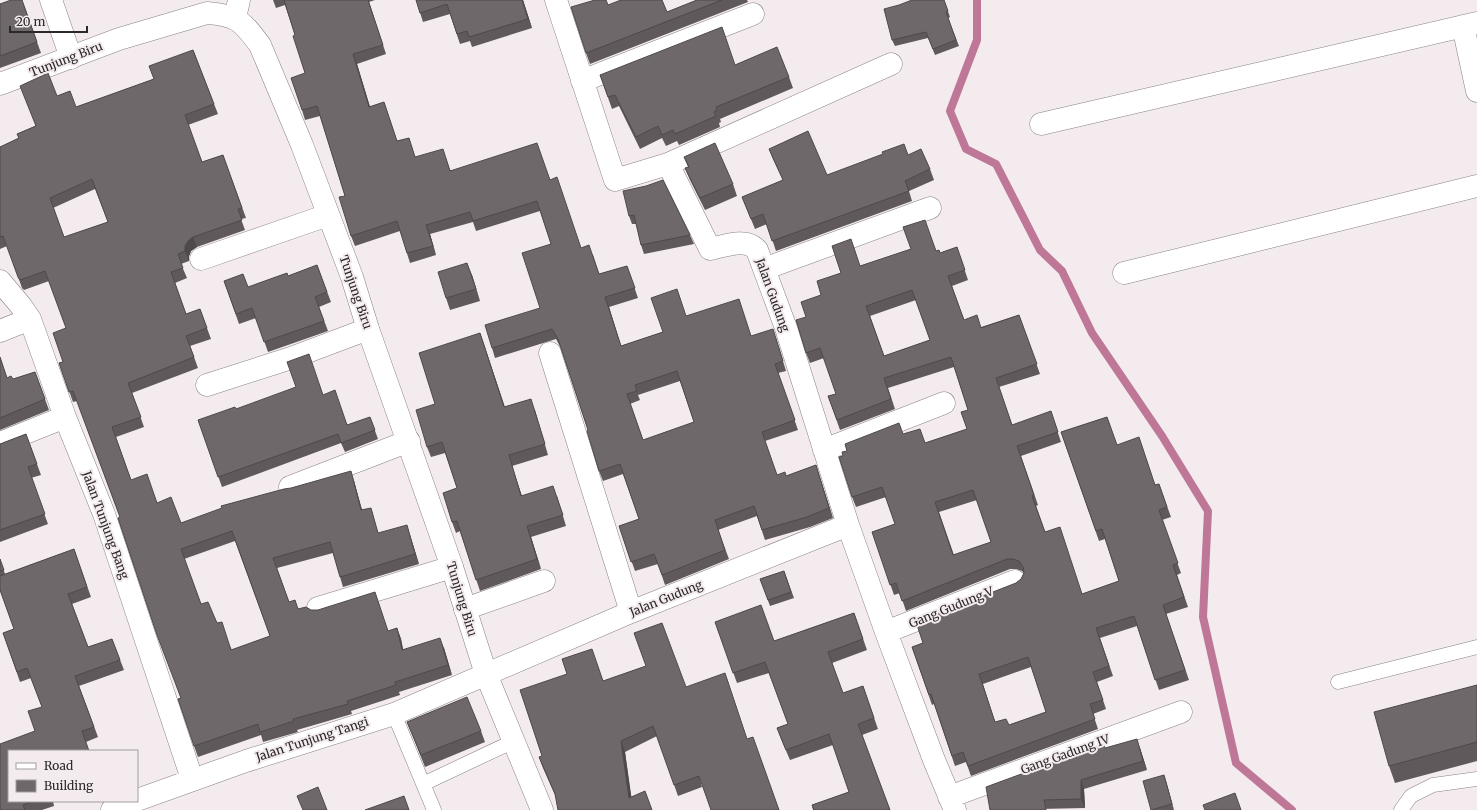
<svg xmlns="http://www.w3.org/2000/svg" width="1477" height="810" viewBox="0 0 1477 810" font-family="Merriweather,serif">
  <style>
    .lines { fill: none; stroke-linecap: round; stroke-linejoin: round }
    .stream { stroke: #bf7798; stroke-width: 8 }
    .service-casing { stroke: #898284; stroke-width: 15 }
    .minor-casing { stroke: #898284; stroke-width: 23 }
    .tertiary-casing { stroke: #898284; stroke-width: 23 }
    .service { stroke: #fff; stroke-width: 14 }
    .minor { stroke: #fff; stroke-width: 22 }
    .tertiary { stroke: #fff; stroke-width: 22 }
    .wall { fill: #5f595c; fill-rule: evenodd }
    .shaded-wall { fill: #4e494b }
    .building { fill: #6f686b; stroke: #4e494b; fill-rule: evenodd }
    .labels { text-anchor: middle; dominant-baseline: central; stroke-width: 4; stroke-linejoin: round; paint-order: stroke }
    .street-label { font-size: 12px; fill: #2b2829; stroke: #f3ebee }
  </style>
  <rect width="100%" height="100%" fill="#f3ebee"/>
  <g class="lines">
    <path class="stream" d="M977,0V40L950,111L966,149L996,164L1040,250L1062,271L1092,333L1162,436L1208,511L1203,617L1236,763L1292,810"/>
    <defs>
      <path id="service" d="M1338,682L1477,647
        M394,714L434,810
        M423,784L514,741
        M1401,810L1411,796L1433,785L1477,779"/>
      <path id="minor" d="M51,0L71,58
        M556,0L615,180L668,164L891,64
        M235,18L239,0
        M1463,26L1477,91
        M582,81L753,14
        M1041,124L1477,23
        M668,164L710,249C725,246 746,237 757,250L786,328L848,525L886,632L934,760L955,810
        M201,259L328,215
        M764,269L930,208
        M1124,273L1477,186
        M0,281L21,306L30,319L65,417L104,514L192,779
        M0,331L30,319
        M550,353L631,612
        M207,385L291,358L368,329
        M0,443L65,417
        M824,450L944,403
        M290,487L409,441
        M318,608L452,567
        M465,609L544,581
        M886,632L1015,581
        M949,797L1181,712
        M137,800L246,761L394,714L631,612L848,525
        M112,810L135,801"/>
      <path id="tertiary" d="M0,84L119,39L207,13C237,15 242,21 260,45L302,145L352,277L368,329L452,567L486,674L542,810"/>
    </defs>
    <use href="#service" class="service-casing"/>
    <use href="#minor" class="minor-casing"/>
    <use href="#tertiary" class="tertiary-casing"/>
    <use href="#service" class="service"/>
    <use href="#minor" class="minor"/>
    <use href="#tertiary" class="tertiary"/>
  </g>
  <path class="wall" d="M22,0L41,53L0,68V4Z
    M273,0H375L369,2L386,54L357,64L370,107L384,102L397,141L409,138L415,157L446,158L450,170L550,180L581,248L593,255L599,274L627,266L638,298L609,307L621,346L663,332L687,316L752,336L776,338L786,371L778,373L798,430L765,441L777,475L786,476L816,465L833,518L810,527L765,540L757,516L718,530L729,559L665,585L658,564L635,571L619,526L639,519L623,474L603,481L599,471L588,430L561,348L556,339L495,358L492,348L540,308L551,244L540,211L476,231L473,222L430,234L436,255L410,263L400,231L355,246L351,236L345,196L320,116L305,120L302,110L305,73L295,35L285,5L276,8ZM680,381L694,422L643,440L630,404L640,400L638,395Z
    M416,0H523L532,28L472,47L470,41L460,44L450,14L423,22Z
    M697,0H747L748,2L590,64L586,53L608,5L667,12Z
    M944,0L950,17L948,18L959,46L935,55L928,38L895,46L892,40Z
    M193,50L218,114L188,125L202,162L223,155L246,218L241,219L245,230L197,247L191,251L189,256V261L181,264L187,278L175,283L186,314L200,309L211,339L190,346L198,368L132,393L144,427L116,437L131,480L181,523L354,481L362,510L371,508L378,533L410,535L419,564L343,587L333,553L277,568L289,602L298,609L311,610L388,631L397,628L401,639L403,649L444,648L452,675L399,692L400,695L351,711L352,714L297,730L298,732L263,742L261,735L198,757L194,746L181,699L120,517L77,401L73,402L59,363L63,362L66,328L49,281L24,290L22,288L7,246L0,249V147L19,138L17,134L35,126L57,96L76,107L154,79ZM95,189L108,222L64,237L53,208ZM235,541L270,636L232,650L217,623L201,604L184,559Z
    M735,65L789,77L793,88L720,119L721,122L719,123L720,127L679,145L677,141L666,146L662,138L640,149L619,106L612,109L600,75Z
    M769,149L827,175L908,155L930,169L934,180L909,191L912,201L776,251L767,224L755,229L742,197L783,180L773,159Z
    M684,157L733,184L737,196L705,210L690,180L685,168L688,167Z
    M646,186L690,235L694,244L644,254L641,245L636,224H632L629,216Z
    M957,247L968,280L952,286L964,320L981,327L1019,315L1040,374L999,387L1012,425L1054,421L1061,442L1021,456L1038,505L1036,506L1045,532L1082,594L1119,581L1105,539L1099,541L1061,432L1107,417L1117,445L1156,485L1159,484L1171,517L1162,520L1181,573L1177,575L1188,607L1166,614L1189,680L1159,690L1137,626L1100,638L1113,676L1097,682L1106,709L1093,714L1098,729L971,776L966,762L955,766L934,704L932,705L912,647L923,643L1016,583L1021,579L1024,573L1022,571L1016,569H1010L906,611L900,593L894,595L872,532L895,524L886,497L856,507L852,497L903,434L925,443L967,429L968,410L954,367L888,388L895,409L840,430L828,396L836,394L824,358L810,363L806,353V317L821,295L860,266L936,251L940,253ZM916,300L930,340L884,356L870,316ZM977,500L991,542L954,555L939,512ZM1031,667L1046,712L1009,725L995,722L983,684Z
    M317,265L331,302L319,307L328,331L268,352L256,318L239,324L224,281L248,287L288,276Z
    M472,275L480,301L450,310L446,298Z
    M480,333L505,407L535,410L548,455L512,466L522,496H557L566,526L531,537L541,569L480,591L460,531L456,533L452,522L457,488L445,453L431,457L427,447L435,404Z
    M0,357L7,378L13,379L35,372L49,410L0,430Z
    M323,395L347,425L370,417L378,439L345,452L341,443L222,487L198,420Z
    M26,434L41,475L31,478L48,524L0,542V444Z
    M74,549L91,597L72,604L88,647L112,639L124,670L79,686L98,737L86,742L9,801H53L54,806L42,810H0L35,731L42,707L31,678L20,682L3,633L14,629L0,590V559L5,574Z
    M784,571L794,598L770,606L760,579Z
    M854,613L867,650L832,663L843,693L863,686L878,729L862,735L890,810H813L812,805L849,792L833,745L790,760L781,739L777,728L788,724L769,673L737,683L715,622L774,641Z
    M662,623L702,787L678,796L657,736L625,752L631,797L652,810L556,797L543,768L539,757L542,756L567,674L603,681L646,666Z
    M1477,685V761L1395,783L1389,766Z
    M407,722L481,731L485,742L425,767Z
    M1105,748H1140L1147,770L1084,789L1085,808L990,810Z
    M1164,775L1174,810H1151Z"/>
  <path class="shaded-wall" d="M522,0H523L532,28L528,19Z
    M353,54L357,64L373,117L369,107Z
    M426,225L430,234L436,255Z
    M193,237L197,247L191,251L189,256V261L185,251V246L188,241Z
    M467,263L472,275L480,301L476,289Z
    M605,297L609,307L624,356L621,346Z
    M480,333L484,344L508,418L504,407Z
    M509,455L512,466L525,506L521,496Z
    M816,465L819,475L833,518L829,508Z
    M351,471L354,481L365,521L361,510Z
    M407,525L410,535L419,564L415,554Z
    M527,526L531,537L541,569L537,559Z
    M397,628L401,639L405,660L402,650Z
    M440,638L444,648L452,675L448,665Z
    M1137,739L1140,748L1147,770L1143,761Z
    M621,741L625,752L633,808L629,798Z
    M1164,775L1166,781L1174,810L1172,804Z
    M1081,780L1084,789L1085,808L1081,799Z"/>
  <path class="building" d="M11,0H22L37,42L0,56V4Z
    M284,0H368L383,45L353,54L369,107L384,102L397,141L409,138L415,157L443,149L450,171L537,143L550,180L557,177L581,248L589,245L599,274L627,266L635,288L605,297L621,346L663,332L651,298L677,289L686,316L739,299L751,336L773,329L783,361L775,364L795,420L762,432L777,475L785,472L786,476L816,465L829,508L807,517L762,530L754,506L715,520L725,550L662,575L654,554L631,562L619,526L639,519L620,464L599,471L587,431L588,430L558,339L552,329L492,348L485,325L540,308L522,253L551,244L537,201L473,221L470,212L426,225L433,246L407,253L397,221L351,236L339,197L345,196L317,106L302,110L291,78L305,73L293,36L295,35ZM677,371L694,422L643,440L627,394L637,391L635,385Z
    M416,0H522L528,19L469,37L467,31L457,34L447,4L420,13Z
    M595,0H606L608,5L621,0H662L667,12L697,0H722L586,53L571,7Z
    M912,0H944L948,11L946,12L956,40L933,49L926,32L892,40L884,9L899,5Z
    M722,27L735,65L777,47L789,77L716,107L717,110L714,112L716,116L675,134L673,130L662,135L658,126L636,137L615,95L608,97L600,75Z
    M193,50L214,104L185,115L202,162L223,155L242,208L238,209L242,220L193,237L188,241L185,246V251L178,254L183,268L171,272L186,314L200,309L207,328L186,336L194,357L128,383L141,417L112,427L131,480L147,474L157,503L171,497L181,523L222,508L221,506L284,489L291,488L351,471L361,510L371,508L378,533L407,525L415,554L340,577L330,542L273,558L289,602L295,600L298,609L306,607L311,610H318L375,592L388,631L397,628L402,650L440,638L448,665L395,682L396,685L347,701L348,704L293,719L294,721L260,732L258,724L194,746L178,699L181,698L157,635L118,518L120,517L73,391L69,392L59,363L63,362L53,333L66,328L45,271L20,280L18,277L3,236L0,237V147L19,138L17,134L36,126L20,86L48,73L57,96L70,91L76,107L154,79L149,66ZM92,179L108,222L64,237L50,198ZM232,531L270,636L231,650L222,622L217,623L208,602L201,604L181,549Z
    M808,131L827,175L883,154L882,152L904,144L908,155L921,149L930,169L905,181L909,191L772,241L763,214L751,219L742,197L783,180L769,149Z
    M715,143L733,184L700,198L685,168L689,167L684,157Z
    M663,180L690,235L641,245L634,215L629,216L623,191L646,186Z
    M925,220L936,251L939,250L940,253L957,247L965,270L948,276L964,320L977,315L981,328L1019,315L1037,364L996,378L1012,425L1051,411L1058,432L1017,446L1034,495L1032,496L1045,532L1060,527L1082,594L1119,581L1102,529L1096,531L1061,432L1107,417L1117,445L1139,437L1155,485L1159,484L1167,507L1159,510L1178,563L1173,565L1184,597L1163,605L1185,670L1155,680L1134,616L1096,628L1109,666L1093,672L1103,700L1090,704L1095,719L968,766L963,752L952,756L931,694L929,695L912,647L923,643L916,622L1016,583L1021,579L1024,573L1023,567L1019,561L1013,559H1007L902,601L896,583L890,585L872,532L895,524L882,487L852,497L839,457L843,456L842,452L847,451L845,444L899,423L903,434L920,429L925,443L967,429L961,412L968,410L951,357L884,378L891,399L837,420L828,396L836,394L820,348L806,353L796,320L806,317L801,302L821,295L817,281L841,273L832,246L851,239L860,266L911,249L903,227ZM912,290L930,340L884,356L866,306ZM973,490L991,542L953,555L935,502ZM1028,657L1046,712L1009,725L1006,719L995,722L979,674Z
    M467,263L476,289L446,298L438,272Z
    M317,265L327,292L315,297L324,321L264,342L252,308L236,314L224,281L243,274L248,287L287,273L288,276Z
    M480,333L504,407L531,399L545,444L509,455L521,496L553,486L563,515L527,526L537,559L476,580L457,521L452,522L443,493L457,488L442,442L427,447L416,410L435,404L419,353Z
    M309,354L323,395L335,390L347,425L370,417L375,430L341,443L338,434L218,477L198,420L235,407L236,409L296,387L287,362Z
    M0,357L7,378L11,376L13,379L35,372L45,399L0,418Z
    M26,434L37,464L28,467L45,514L0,530V444Z
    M74,549L87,587L68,594L88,647L112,639L120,660L75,676L94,727L82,731L89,751H9V801H34L23,805L25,810H0V744L35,731L28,711L42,707L27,668L17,672L3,633L14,629L0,590V576Z
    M0,559L4,570L0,571Z
    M784,571L791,592L768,600L760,579Z
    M761,605L774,641L854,613L863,639L828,652L843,693L863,686L874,718L858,724L890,810H814L812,805L849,792L829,734L786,750L777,728L788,724L765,662L733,673L715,622Z
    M662,623L686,687L725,673L747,739L753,737L779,810H711L699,776L674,785L653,726L621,741L629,798L645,791L652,810H558L555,794L539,757L542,756L520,690L567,674L562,659L592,649L603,681L646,666L634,633Z
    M1477,685V742L1389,766L1374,712Z
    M467,697L481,731L421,755L407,722Z
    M1137,739L1143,761L1081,780V799L1044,800L1046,810H990L986,787L1103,744L1105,748Z
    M1164,775L1172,804L1151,810L1143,781Z
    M318,787L327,810H303L297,796Z
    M1235,793L1241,810H1205L1203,805Z
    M404,796L409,810H365Z"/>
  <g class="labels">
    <g class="street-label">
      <text transform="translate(66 59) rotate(-21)">Tunjung Biru</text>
      <text transform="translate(356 292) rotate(71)">Tunjung Biru</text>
      <text transform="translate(773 295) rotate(70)">Jalan Gudung</text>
      <text transform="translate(106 525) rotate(70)">Jalan Tunjung Bang</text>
      <text transform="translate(666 598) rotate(-22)">Jalan Gudung</text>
      <text transform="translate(462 599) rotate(73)">Tunjung Biru</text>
      <text transform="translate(951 607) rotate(-22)">Gang Gudung V</text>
      <text transform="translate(312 739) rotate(-18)">Jalan Tunjung Tangi</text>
      <text transform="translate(1065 754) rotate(-20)">Gang Gadung IV</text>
    </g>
  </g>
  <rect x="8" y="750" width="130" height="52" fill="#f3ebee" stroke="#a39d9f"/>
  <rect x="16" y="763" width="20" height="6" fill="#ffffff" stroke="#a39d9f"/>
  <text x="44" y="770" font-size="12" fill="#2b2829">Road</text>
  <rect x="16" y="780" width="20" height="12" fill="#6f686b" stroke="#a39d9f"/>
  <text x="44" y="790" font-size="12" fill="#2b2829">Building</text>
  <path d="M10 26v6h77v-6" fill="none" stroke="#2b2829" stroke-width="2"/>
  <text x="16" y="26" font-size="12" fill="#2b2829" stroke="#f3ebee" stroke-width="3" paint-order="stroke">20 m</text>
</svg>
